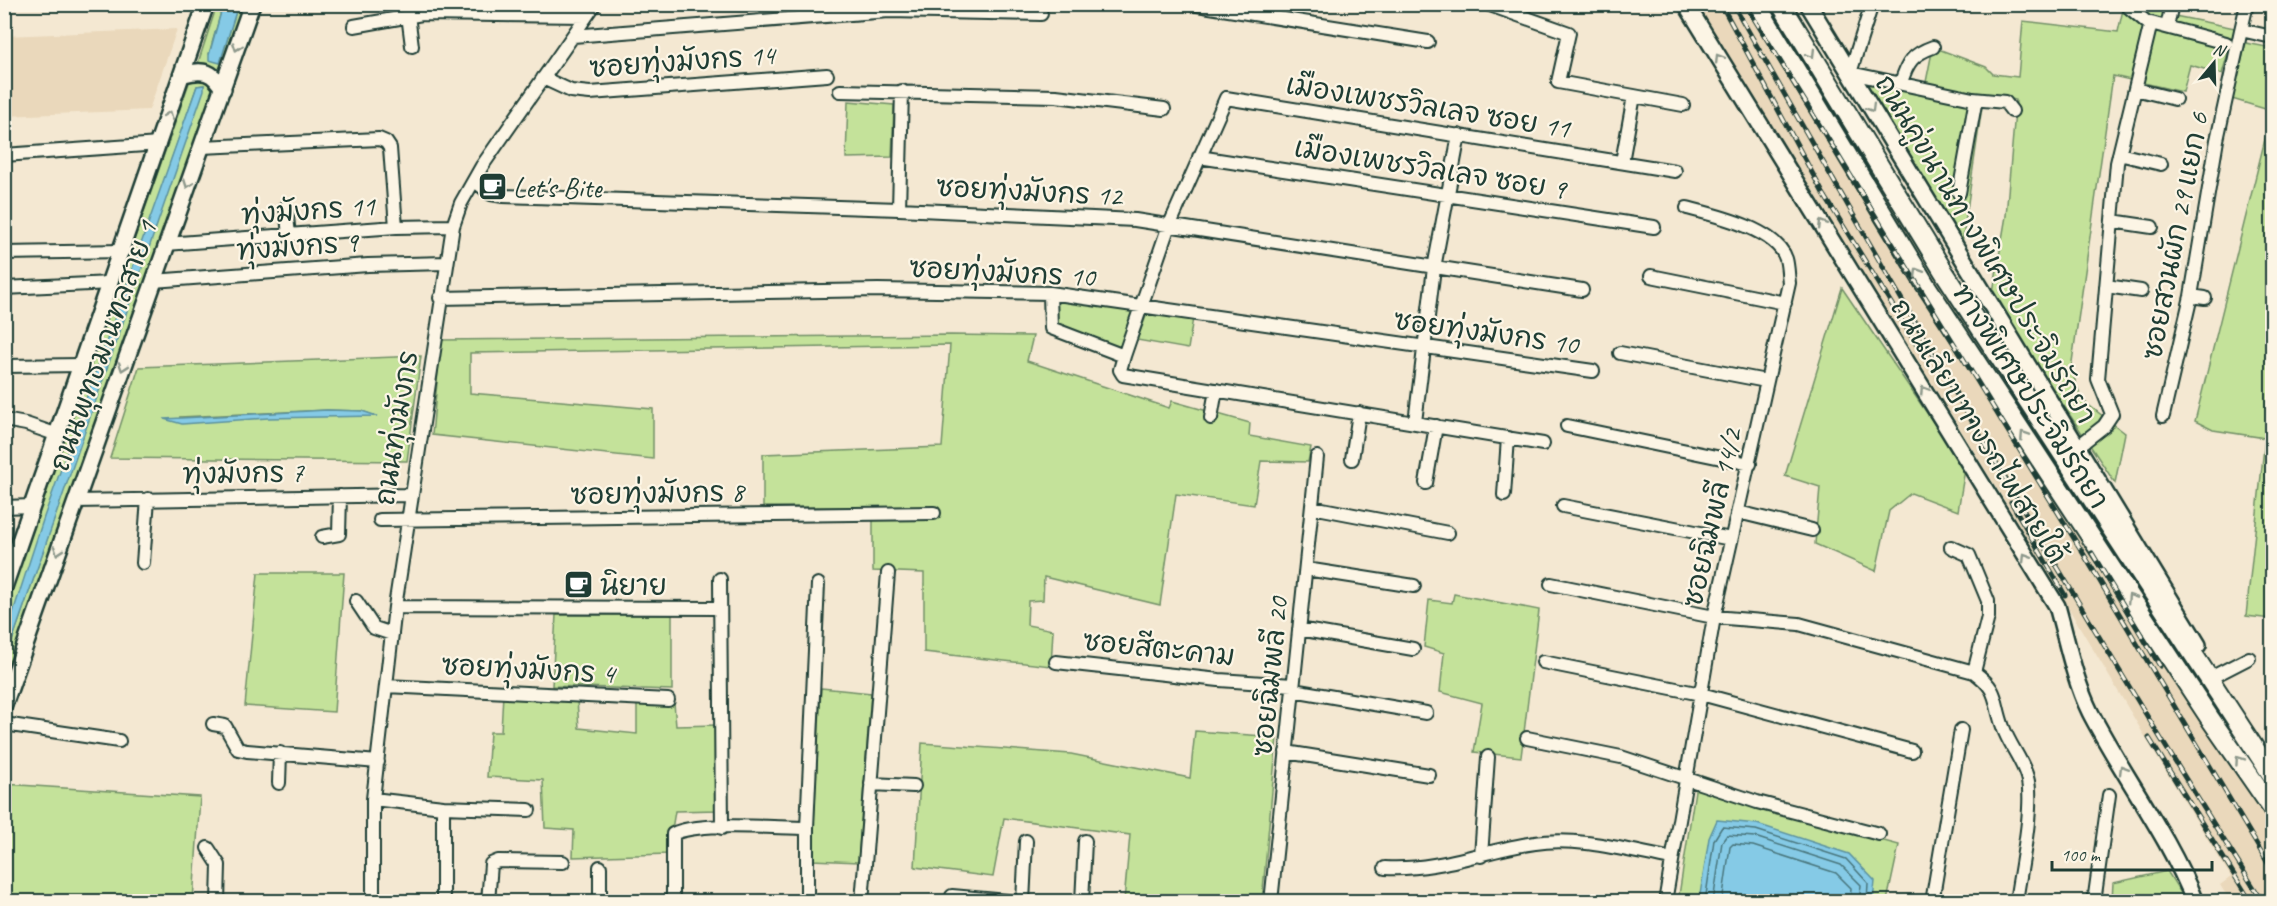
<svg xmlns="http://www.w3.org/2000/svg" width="2277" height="906" viewBox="0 0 2277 906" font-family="Caveat,'Playpen Sans Thai',sans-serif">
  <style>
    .built { fill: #ead8bb }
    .green { fill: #c4e29a; stroke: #729067; stroke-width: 1.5; fill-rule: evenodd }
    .water { fill: #85cae6; stroke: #5c929f; stroke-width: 1.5 }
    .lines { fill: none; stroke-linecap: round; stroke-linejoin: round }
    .shore { stroke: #48757b; stroke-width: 1.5 }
    .minor-casing { stroke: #1f3d34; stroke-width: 16 }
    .major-casing { stroke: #1f3d34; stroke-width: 20 }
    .highway-casing { stroke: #1f3d34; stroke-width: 22 }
    .minor { stroke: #fcf5e5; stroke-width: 12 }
    .major { stroke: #fcf5e5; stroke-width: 15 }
    .highway { stroke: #fcf5e5; stroke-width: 18 }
    .rail-casing { stroke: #1f3d34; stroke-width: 5 }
    .rail { stroke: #fcf5e5; stroke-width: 3; stroke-dasharray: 9; stroke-linecap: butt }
    .oneway { stroke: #8e998c }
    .labels { text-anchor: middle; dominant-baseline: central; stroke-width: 4.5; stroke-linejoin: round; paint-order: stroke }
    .street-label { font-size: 28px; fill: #1f3d34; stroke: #fcf5e5 }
    .poi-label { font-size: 28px; fill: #1f3d34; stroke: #fcf5e5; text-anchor: start }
  </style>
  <rect width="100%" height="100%" fill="#f4e8d2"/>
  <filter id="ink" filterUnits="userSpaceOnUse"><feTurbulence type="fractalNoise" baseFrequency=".0167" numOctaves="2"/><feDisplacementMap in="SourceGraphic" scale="12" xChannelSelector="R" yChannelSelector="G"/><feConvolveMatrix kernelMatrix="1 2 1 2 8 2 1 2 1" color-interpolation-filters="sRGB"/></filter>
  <g filter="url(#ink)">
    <path class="built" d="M1698,5H1767L2272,817V901H2230L2220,885L2231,877L2159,760L2006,503Z
      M177,29L149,110L5,116V36Z"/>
    <path class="green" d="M217,5H223L209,54L220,62L238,5H245L222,76L197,66Z
      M2124,5H2164L2165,14L2235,28L2222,74L2190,65L2183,92L2113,76L2071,369L2082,400L2125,433L2115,483L1992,298L2006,216L2016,100L1984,93L1962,244L1866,87L1872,82L1924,92L1933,47L1986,67L1993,74L2018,77L2023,21L2118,32Z
      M2246,43L2272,48V619L2246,616L2265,438L2213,430L2195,421L2272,111L2232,99Z
      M197,79L211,84L213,88L211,95L5,686V661L204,85L197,86L5,637V610L190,80Z
      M848,101L894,105L892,157L846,158Z
      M1842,288L1965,469L1958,511L1911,493L1889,511L1876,571L1815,544L1820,487L1785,476Z
      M1057,299L1128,309L1136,312L1122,350L1057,329L1055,323Z
      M1148,311L1193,318L1188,349L1137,340Z
      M951,335L1033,336L1027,361L1169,408L1172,401L1250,423L1249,436L1311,447L1308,462L1261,461L1254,505L1176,494L1160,605L1044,577L1043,600L1028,601L1027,625L1053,630L1051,666L924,652V573L873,571V507H763V454L942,447L950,345L470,353V393L653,409V459L432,435L441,340Z
      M421,356L407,461L110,458L139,367ZM327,410L362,411L375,416L179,417Z
      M258,573H344L334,712L245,706Z
      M1454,594L1539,610L1521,757L1474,752L1482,703L1440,692L1444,653L1424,647L1429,600L1452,603Z
      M556,615H672V690L552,686Z
      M2272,657V735L2266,725Z
      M821,688L871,693L858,862L812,860Z
      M503,694L577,700L579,728L637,734V703H674L676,726L717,725L718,810L675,811L668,854L573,857L574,830L545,828L543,780L487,777L490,732H501Z
      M1195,731L1277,737L1262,901H1124L1130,835L1004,818L993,877L915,867L922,743L1071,754L1190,778Z
      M4,784L200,797L193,901H5Z
      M1696,784L1769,810L1899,845L1887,901L1678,902Z
      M2167,871L2186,901L2097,902L2112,899L2113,883Z"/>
    <path class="water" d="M223,5H238L220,63L209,60V55Z
      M204,85V90L5,661V637L44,517L197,86Z
      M327,410L362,411L377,416L268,418L182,424L164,419Z
      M1717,820L1757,824L1849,854L1875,881L1873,901H1699L1709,838Z"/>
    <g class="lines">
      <path class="shore" d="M1705,902L1714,840L1722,827L1756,830L1846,859L1868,883L1867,902
        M1713,902L1722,842L1727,835L1755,837L1841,865L1861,885L1859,902
        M1722,902L1730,847L1733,844L1753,846L1836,873L1851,888L1850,902"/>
      <defs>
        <path id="minor" d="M1191,4L1428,42
          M1487,4L1569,33L1558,82L1683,105
          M1872,4L1850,73L1973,99L1975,104L1959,193
          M2125,4L2150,25
          M2247,4L2241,30L2272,37
          M408,15L412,46
          M354,26L422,14L586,16
          M2167,27L2172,4
          M573,36L889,11L1041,14
          M543,78L571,91L590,93L827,75
          M1901,83C1907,62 1913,54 1933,47
          M2135,89L2175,99
          M840,91L1056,96L1164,109
          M1973,99L2005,102L2012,111
          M201,147L379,139L386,142L390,148L396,227
          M2119,154L2161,164
          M4,155L159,144
          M1199,157L1654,227
          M1622,162L1634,96
          M474,180L491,194L503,196L899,209L1135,220L1582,290
          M286,207L289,235
          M899,209L902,91
          M2112,221L2152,227
          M166,244L396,227L453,226
          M4,253L123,251
          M1651,276L1785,303
          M153,281L368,265L446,263
          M2106,286L2141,291
          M4,288L111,283
          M1050,293L1051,328L1124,356
          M2191,296L2205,298
          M440,298L878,290L1050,293L1593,371
          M1620,353L1766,381
          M4,366L82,365
          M2163,416L2191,296L2217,140L2241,30
          M1211,418L1216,390
          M4,420L26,424L58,435
          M1415,422L1434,268L1459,135
          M1567,426L1750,464
          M1543,444L1123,375L1120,370L1124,356L1167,231L1226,98L1675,171
          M2076,448L2104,426L2112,414L2098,379L2117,163L2151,23L2226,43
          M1352,459L1359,413
          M1426,483L1436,426
          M1504,495L1508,438
          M76,501L410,495
          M1563,506L1731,539
          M4,507L32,506
          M1312,507L1448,533
          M1738,512L1812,530
          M380,520L934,513
          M322,537L339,534L340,496
          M1951,547L1969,555L1988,601V617L1974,672
          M143,563L148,499
          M1306,569L1414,586
          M720,579L722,828
          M1551,584L1714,617L1799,624L1974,672C2000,691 1993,700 2003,727C2009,745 2022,759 2027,777C2035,805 2020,871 2016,902
          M356,601L374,628L392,634
          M395,607L719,608
          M1299,629L1413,649
          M1056,662L1219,680L1293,685
          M1543,662L1701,694L1912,751
          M2216,675L2249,658
          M386,686L668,700
          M1293,690L1426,713
          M4,724L119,741
          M213,724L225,726L238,749L247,751L378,762
          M1527,738L1621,757L1757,802L1879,834
          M1286,752L1429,775
          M279,783L280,753
          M871,784L914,786
          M373,799L443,807V902
          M443,807L529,810
          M208,848L219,865L218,902
          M1481,856L1488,757
          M1385,868C1441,871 1483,850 1535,843C1578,836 1629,851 1672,859
          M373,902V799L395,607L453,226L461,203L482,166L595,4
          M488,902L491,864L498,861L563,862
          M600,902V867
          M673,902V834C699,821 775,828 807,828
          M807,902V828L818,584
          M862,902L888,573
          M951,902L952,896L1019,902
          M1023,902L1026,841
          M1082,902L1085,841
          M1271,902L1317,457
          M1665,902L1714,617L1789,283C1788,275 1788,266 1786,259C1777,229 1714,215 1687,208
          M1932,902L1961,730
          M2094,902L2109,795"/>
        <path id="major" d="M1686,4L2057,606C2067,641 2074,679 2090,712C2123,776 2168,834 2195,902
          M1808,4L2198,645
          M184,74C203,69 213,71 223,89
          M4,587L206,4
          M4,705L252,4"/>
        <path id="highway" d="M1756,4L1925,284L2211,720L2272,808
          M1781,4L1944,272L2272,775"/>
      </defs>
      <use href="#minor" class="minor-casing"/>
      <use href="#major" class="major-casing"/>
      <use href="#highway" class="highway-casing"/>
      <use href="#minor" class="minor"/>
      <use href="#major" class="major"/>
      <use href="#highway" class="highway"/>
      <defs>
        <path id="rail" d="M1721,4L1823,193L1920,350
          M1733,4C1905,306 2076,609 2263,902
          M1745,4L2083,553L2272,870
          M2011,502L2065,595
          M2092,553L2160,666
          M2149,738L2251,902"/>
      </defs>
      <use href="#rail" class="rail-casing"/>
      <use href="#rail" class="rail"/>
    </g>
    <defs><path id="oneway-chevron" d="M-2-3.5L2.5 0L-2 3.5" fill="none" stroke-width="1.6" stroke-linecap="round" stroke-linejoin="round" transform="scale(1.5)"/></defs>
    <g class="oneway">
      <use href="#oneway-chevron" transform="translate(237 47) rotate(109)"/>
      <use href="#oneway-chevron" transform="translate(1811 54) rotate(59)"/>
      <use href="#oneway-chevron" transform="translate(1719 58) rotate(-122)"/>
      <use href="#oneway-chevron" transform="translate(1871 108) rotate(59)"/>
      <use href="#oneway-chevron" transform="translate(169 115) rotate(-70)"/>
      <use href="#oneway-chevron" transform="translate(188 184) rotate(110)"/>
      <use href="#oneway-chevron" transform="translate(1822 224) rotate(-122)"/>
      <use href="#oneway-chevron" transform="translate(1918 272) rotate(-121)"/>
      <use href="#oneway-chevron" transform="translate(123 367) rotate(109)"/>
      <use href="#oneway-chevron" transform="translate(1924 390) rotate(-122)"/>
      <use href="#oneway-chevron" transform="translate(2024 435) rotate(-123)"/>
      <use href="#oneway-chevron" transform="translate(58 551) rotate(109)"/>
      <use href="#oneway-chevron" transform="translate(2026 557) rotate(-122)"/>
      <use href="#oneway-chevron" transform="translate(2131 598) rotate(-123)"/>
      <use href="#oneway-chevron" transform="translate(2239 760) rotate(-125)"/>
      <use href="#oneway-chevron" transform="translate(2123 769) rotate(-121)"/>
    </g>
  </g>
  <defs>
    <symbol id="cafe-square" viewBox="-11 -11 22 22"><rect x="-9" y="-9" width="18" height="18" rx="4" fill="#1f3d34" stroke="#fcf5e5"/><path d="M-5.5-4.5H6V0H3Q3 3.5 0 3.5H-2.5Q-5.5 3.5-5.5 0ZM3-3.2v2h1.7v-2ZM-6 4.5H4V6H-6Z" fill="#fff"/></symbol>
  </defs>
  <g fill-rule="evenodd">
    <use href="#cafe-square" x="476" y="170" width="33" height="33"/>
    <use href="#cafe-square" x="562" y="568" width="33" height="33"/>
  </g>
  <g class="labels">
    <g class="street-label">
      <text transform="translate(682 61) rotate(-4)">ซอยทุ่งมังกร 14</text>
      <text transform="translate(1428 106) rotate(9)">เมืองเพชรวิลเลจ ซอย 11</text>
      <text transform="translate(1430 168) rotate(9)">เมืองเพชรวิลเลจ ซอย 9</text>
      <text transform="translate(1029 191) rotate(3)">ซอยทุ่งมังกร 12</text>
      <text transform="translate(308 210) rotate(-4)">ทุ่งมังกร 11</text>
      <text transform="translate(2175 236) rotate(-79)">ซอยสวนผัก 29 แยก 6</text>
      <text transform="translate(297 246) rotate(-4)">ทุ่งมังกร 9</text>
      <text transform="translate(1986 249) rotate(59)">ถนนคู่ขนานทางพิเศษประจิมรัถยา</text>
      <text transform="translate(1002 272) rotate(3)">ซอยทุ่งมังกร 10</text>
      <text transform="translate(1486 332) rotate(8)">ซอยทุ่งมังกร 10</text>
      <text transform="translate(103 346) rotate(-70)">ถนนพุทธมณฑลสาย 1</text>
      <text transform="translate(2031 396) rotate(57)">ทางพิเศษประจิมรัถยา</text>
      <text transform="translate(396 428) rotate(-81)">ถนนทุ่งมังกร</text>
      <text transform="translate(1979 431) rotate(58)">ถนนเลียบทางรถไฟสายใต้</text>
      <text transform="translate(243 473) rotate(-1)">ทุ่งมังกร 7</text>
      <text transform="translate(657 493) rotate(-1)">ซอยทุ่งมังกร 8</text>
      <text transform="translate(1712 518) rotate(-77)">ซอยฉิมพลี 14/2</text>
      <text transform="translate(1159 648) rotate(6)">ซอยสีตะคาม</text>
      <text transform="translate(528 669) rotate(3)">ซอยทุ่งมังกร 4</text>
      <text transform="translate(1270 677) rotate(-84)">ซอยฉิมพลี 20</text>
    </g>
    <g class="poi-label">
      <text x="513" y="187">Let's Bite</text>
      <text x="600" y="585">นิยาย</text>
    </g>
  </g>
  <rect width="2277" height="906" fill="none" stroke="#fcf5e5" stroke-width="24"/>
  <rect x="12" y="12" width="2253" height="882" fill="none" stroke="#1f3d34" stroke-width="2" filter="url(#ink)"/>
  <g transform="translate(2214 63) rotate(19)" stroke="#fcf5e5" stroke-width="4.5" paint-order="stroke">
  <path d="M0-4.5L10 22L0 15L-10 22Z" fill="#1f3d34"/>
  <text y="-9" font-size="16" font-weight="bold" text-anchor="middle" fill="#1f3d34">N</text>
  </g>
  <path d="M2052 861v9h160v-9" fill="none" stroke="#1f3d34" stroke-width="3"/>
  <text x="2061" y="861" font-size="18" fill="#1f3d34" stroke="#fcf5e5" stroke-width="4.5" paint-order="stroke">100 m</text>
</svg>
